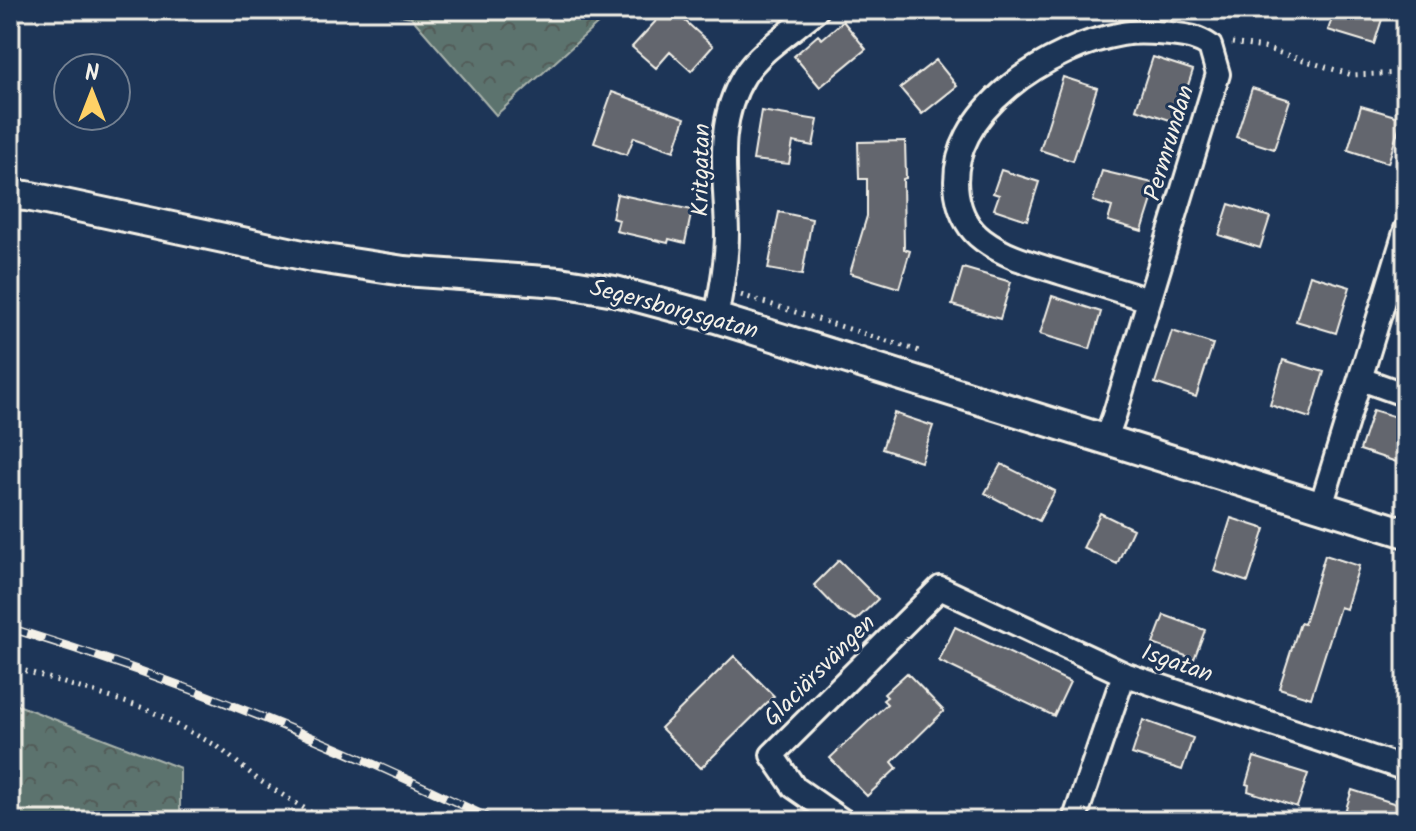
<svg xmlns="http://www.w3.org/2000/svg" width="1416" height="831" viewBox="0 0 1416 831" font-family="Kalam,sans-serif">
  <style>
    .forest { fill: url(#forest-crowns); stroke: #a8b2ab; stroke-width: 2 }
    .building { fill: #64666e; stroke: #f4f1e8; stroke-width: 2 }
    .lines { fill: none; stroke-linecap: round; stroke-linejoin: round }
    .minor-casing { stroke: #f4f1e8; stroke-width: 28 }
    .tertiary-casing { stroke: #f4f1e8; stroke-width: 34 }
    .path { stroke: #f4f1e8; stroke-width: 5; stroke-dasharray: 2 6; stroke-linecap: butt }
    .minor { stroke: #1d3557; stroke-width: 22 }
    .tertiary { stroke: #1d3557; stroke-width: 28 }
    .rail-casing { stroke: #f4f1e8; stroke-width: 9 }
    .rail { stroke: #1d3557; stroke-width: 6; stroke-dasharray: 18; stroke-linecap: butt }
    .labels { text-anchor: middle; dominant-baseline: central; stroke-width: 6; stroke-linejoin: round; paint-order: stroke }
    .street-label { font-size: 24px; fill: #f4f1e8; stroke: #1d3557 }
  </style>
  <defs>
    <pattern id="forest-crowns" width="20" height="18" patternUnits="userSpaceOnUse" patternTransform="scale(2)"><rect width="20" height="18" fill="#5c736e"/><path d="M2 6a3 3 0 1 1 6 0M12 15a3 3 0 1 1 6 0" fill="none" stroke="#525b58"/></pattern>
  </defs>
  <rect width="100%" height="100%" fill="#1d3557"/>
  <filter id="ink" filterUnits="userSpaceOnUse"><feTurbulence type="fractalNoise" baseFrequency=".0125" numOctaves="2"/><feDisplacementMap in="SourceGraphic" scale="16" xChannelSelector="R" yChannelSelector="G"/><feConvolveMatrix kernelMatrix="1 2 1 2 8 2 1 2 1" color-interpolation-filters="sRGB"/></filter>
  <g filter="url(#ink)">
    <path class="forest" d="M369,10H613L496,115L411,17Z
      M10,702L180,768V821H10Z"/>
    <path class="building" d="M666,10H673L713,46L691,71L670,52L656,68L632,47Z
      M1335,10H1385L1374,44L1328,30Z
      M843,21L866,49L820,87L794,56L818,35L822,39Z
      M1153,57L1193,70L1176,122L1136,109Z
      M936,60L957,86L922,114L900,88Z
      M1063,77L1097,88L1073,161L1040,150Z
      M1252,88L1290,100L1274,149L1236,137Z
      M612,92L685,118L674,151L634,137L627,155L594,143Z
      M1361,106L1402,118L1388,163L1348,150Z
      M761,111L818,120L813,146L793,142L789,164L753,160Z
      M905,141L906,178L903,179L904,249L910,251L899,288L850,273L867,216V179H859L858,142Z
      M1001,170L1039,182L1027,220L994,209L999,195L993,193Z
      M1102,171L1157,184L1142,231L1108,221L1112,207L1093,201Z
      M617,194L692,210L685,243L669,239L668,243L616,231L619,220L612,218Z
      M1229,204L1270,217L1260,248L1219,235Z
      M779,212L812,219L802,275L768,269Z
      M963,268L1011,282L1000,319L952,305Z
      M1310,275L1350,287L1336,333L1296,321Z
      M1052,296L1101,312L1090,349L1040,334Z
      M1172,331L1213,344L1196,397L1155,383Z
      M1283,360L1324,372L1310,418L1270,405Z
      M1373,410L1406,420V465L1360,450Z
      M894,413L933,426L921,462L882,449Z
      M1001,464L1055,491L1039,521L985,493Z
      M1100,513L1133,529L1117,564L1083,548Z
      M1231,518L1265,529L1248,582L1214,571Z
      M1325,555L1359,566L1346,609L1340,607L1311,698L1279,688L1300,623L1304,624Z
      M839,560L878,599L856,620L839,611L814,585Z
      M1164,615L1205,630L1194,659L1153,644Z
      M955,627L1070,682L1054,716L939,661Z
      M734,656L774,696L701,768L661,728Z
      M907,673L944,711L892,762L897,768L867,796L830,758L887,704L883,700L887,697L884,694Z
      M1143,720L1193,738L1182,770L1132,754Z
      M1254,757L1308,774L1297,807L1248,791L1249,785L1246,784Z
      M1352,790L1406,807V821H1342Z"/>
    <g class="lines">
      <defs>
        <path id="minor" d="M716,318C721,291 727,261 727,233C726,179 714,124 744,76C759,51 795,29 817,10
          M1361,379L1406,395
          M1105,441L1115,413L1218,74L1210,46C1197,37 1186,36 1170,34C1155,33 1137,31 1122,34C1051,46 945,111 957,194C960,213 968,229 983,240C1007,258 1034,264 1062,273C1091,282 1120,291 1149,300
          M1321,506L1406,229
          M843,821L794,787L772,755L940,588L1124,674L1406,769
          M1074,821L1124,674"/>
        <path id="tertiary" d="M10,195L27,196L312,257L404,271L560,282L615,291L716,318L1406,533"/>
      </defs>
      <use href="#minor" class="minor-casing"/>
      <use href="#tertiary" class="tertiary-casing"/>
      <path class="path" d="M1232,43L1264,48L1352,75L1406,73
        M741,295L919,351
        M10,666L147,709L217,746L260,781L325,821"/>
      <use href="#minor" class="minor"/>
      <use href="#tertiary" class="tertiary"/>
      <defs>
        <path id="rail" d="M10,628C177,679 338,744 495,821"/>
      </defs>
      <use href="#rail" class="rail-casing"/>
      <use href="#rail" class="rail"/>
    </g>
  </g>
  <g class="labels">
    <g class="street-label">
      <text transform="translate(1170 143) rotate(-73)">Permrundan</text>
      <text transform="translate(702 170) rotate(-89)">Kritgatan</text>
      <text transform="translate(674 310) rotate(15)">Segersborgsgatan</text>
      <text transform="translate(1177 664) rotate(19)">Isgatan</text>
      <text transform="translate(820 671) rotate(-45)">Glaciärsvängen</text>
    </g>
  </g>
  <rect width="1416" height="831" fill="none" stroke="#1d3557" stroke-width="40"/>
  <rect x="20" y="20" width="1376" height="791" fill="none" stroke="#f4f1e8" stroke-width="3" filter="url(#ink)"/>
  <g transform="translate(92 92)"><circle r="38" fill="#1d3557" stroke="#738091" stroke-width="2"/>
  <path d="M0-6L14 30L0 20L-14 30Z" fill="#ffd166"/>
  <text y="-12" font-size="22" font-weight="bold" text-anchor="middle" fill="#f4f1e8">N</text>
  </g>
</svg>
